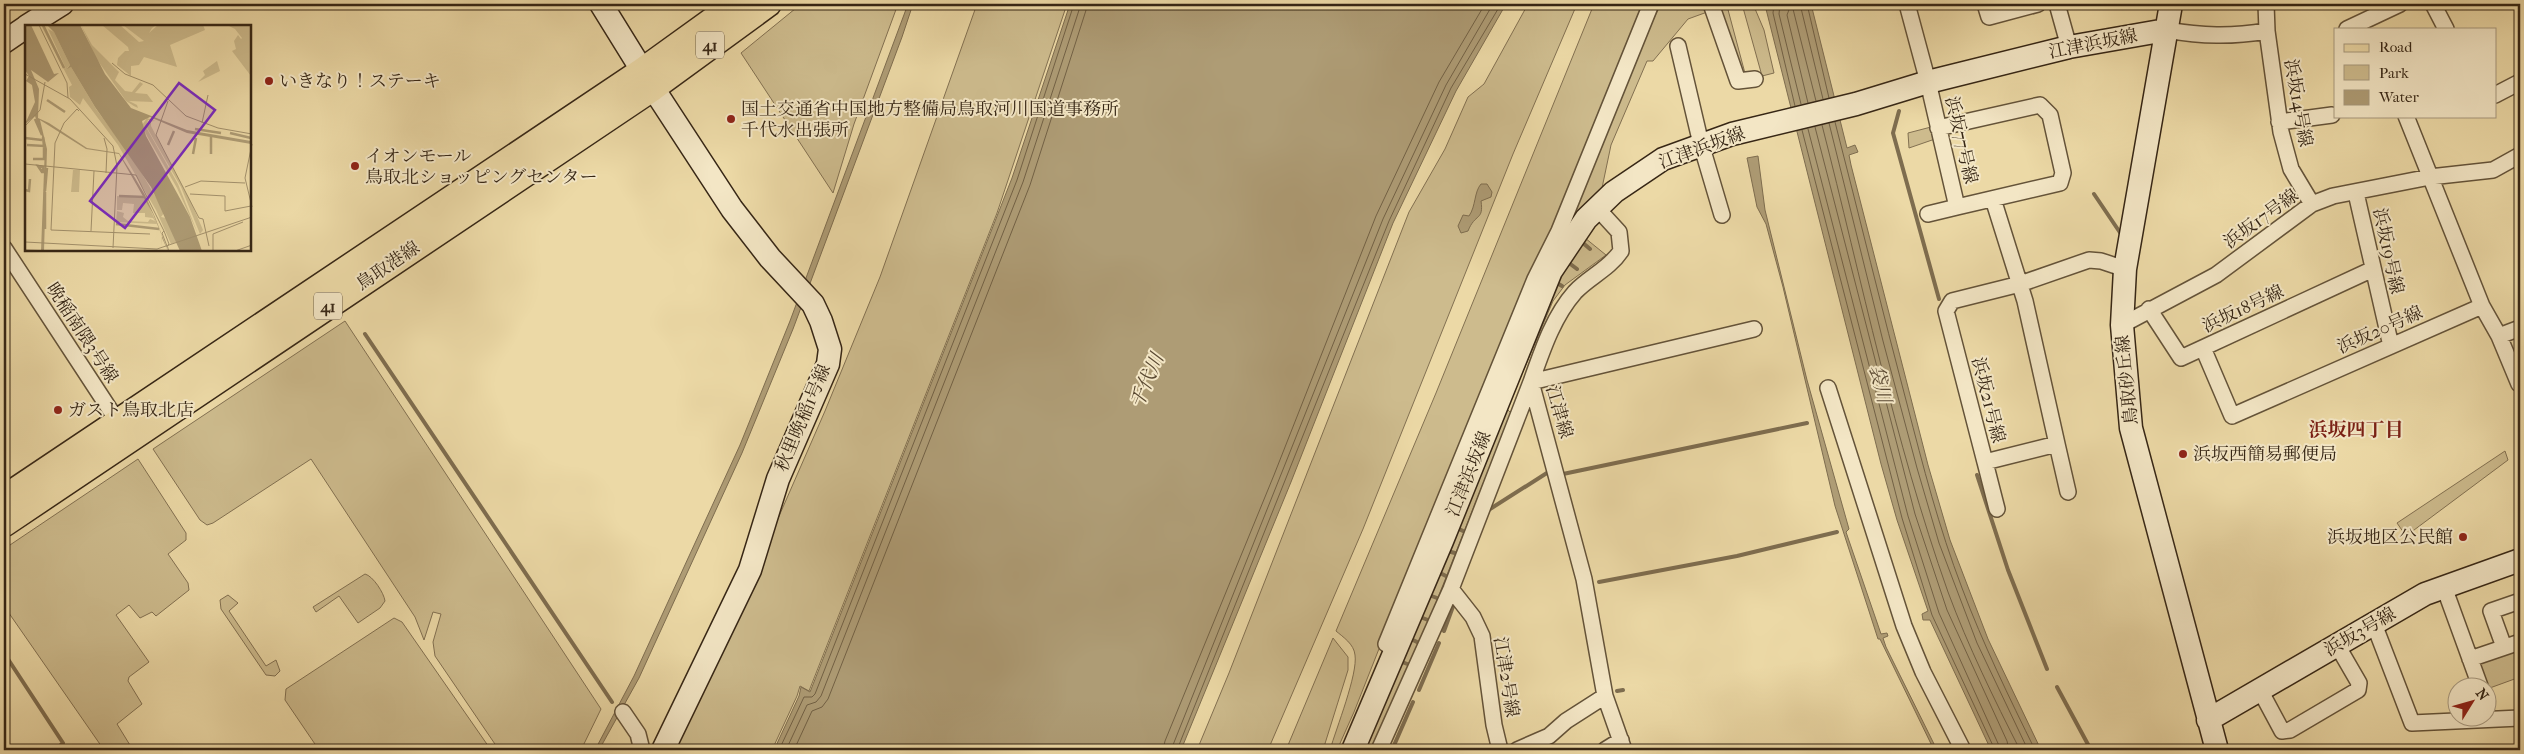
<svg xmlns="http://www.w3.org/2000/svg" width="2524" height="754" viewBox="0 0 2524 754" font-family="'IM FELL French Canon','Noto Serif JP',serif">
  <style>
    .green { fill: #cdbb8d; stroke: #827051 }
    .water { fill: #ae9c75; stroke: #7e6d4f }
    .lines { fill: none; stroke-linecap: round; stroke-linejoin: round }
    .shore { stroke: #726145; stroke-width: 1 }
    .stream { stroke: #7e6d4f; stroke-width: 4 }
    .street-casing { stroke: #645339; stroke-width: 18 }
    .secondary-casing { stroke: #362615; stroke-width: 25 }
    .primary-casing { stroke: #362615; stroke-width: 28 }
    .street { stroke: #f3e6c5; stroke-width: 15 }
    .secondary { stroke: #f3e6c5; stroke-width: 22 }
    .primary { stroke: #ecd9a6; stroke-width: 25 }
    .poi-dot { fill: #8f2418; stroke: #f3e6c5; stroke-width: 2 }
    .labels { text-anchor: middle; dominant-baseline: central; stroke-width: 4; stroke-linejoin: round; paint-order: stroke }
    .shield { fill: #f3e6c5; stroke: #6f604a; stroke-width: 1 }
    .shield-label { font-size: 16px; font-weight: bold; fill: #362615 }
    .street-label { font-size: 18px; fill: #362615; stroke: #f3e6c5 }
    .poi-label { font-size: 18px; fill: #362615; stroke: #f3e6c5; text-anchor: start }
    .water-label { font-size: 19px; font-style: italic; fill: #5a4932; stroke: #f3e6c5 }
    .neighbourhood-label { font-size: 19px; font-weight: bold; fill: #7a1f14; stroke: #f3e6c5 }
    .inset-river { fill: none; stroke: #ae9c75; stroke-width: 2.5 }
    .inset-road { fill: none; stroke: #a3916c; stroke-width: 1 }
    .view { fill: #7b2cbf; fill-opacity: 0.15; stroke: #7b2cbf; stroke-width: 2.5 }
    .inset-edge { fill: none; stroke: #362615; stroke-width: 2.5 }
  </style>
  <rect width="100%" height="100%" fill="#ecd9a6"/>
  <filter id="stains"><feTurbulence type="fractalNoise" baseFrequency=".004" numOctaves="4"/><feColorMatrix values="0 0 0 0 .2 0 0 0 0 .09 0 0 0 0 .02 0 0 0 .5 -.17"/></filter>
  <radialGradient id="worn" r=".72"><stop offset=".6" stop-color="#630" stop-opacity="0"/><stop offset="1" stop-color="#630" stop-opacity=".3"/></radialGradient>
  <path class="green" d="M801,4H898L854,124L833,193L741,53Z
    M977,4H1067L997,213L809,691L800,686L797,696L772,750H670L759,562L825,411L880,277Z
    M1528,4H1577L1513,154L1363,529L1268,750H1197L1229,673L1409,212L1445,149L1468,97L1484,84Z
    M1594,4H1647L1606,105L1475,406L1354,712L1337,750H1330C1336,729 1358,674 1355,655C1354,644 1343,637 1336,631L1436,393Z
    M1661,4H1706L1710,11L1688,19L1653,61H1647L1611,145L1602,188L1568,225L1627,71Z
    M1716,4H1725L1727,6L1746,77H1740Z
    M1742,4H1753L1764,30L1774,73L1762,76Z
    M1931,127L1935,139L1909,148L1908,133Z
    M1585,238L1606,255L1565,285L1553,301L1507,409L1511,413L1422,638L1374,750H1363L1555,285Z
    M345,321L601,709L581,750H499L435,656L433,642L441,614L433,612L424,640L415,617L311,459L213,523L207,525L200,520L153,449Z
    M2505,451L2508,460L2406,536L2397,523Z
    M138,459L186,533V540L168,554L188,583L189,590L156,616L152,612L140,618L129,605L116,615L149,662L129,677L128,681L142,704L117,724L133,750H104L4,606V549Z
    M365,574C373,576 384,593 385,601L380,608L358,623L339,596L316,612L313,607Z
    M228,595L238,603L229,611L266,666L276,660L280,671L275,676L266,675L221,609L220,600Z
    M394,618L402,622L491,750H319L285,700L286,689Z
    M1333,638L1348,657V670L1323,750H1286Z
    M2518,647L2520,677L2487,689L2476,662Z"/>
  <path class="water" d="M908,4H913L902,37L793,329L742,453L639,678L599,750H595L634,676L740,445L790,321Z
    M1070,4H1506L1456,91L1393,223L1291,482L1181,750H774L799,696L801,687L810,692L1012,178Z
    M1769,4H1811L1847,148L1855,145L1858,152L1849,155L1851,165L1928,465L1950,540L1988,639L2041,750H1991L1930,620H1923L1922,614L1928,611L1897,520L1881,464L1766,9L1770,8Z
    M1758,156L1765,210L1807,380L1849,529L1846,532L1881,634L1887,633L1888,636L1883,638L1886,647L1937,750H1934L1880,639H1878L1835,506L1783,287L1766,224L1757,207L1747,158Z
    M1481,184H1487L1492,192L1491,197L1481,201C1484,221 1475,213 1468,231L1461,233L1458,226L1463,215L1469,216C1476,206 1474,192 1481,184Z"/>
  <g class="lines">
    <path class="shore" d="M1774,4L1773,13L1795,106
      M1780,4L1779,14L1801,104
      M1800,4L1823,99
      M1807,4L1829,98
      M1808,103L1787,15L1790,7L1793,9L1816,101
      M1835,122C1859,215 1882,310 1907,404C1923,466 1939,528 1962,588C1983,644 2009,697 2035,750
      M1829,123L1883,341L1917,468L1939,543L1977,643L2028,750
      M1822,125C1862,281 1894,440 1948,592C1968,646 1994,699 2020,750
      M1815,127L1915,514L1947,610L2007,741L2009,750
      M1808,129L1908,516L1939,613L2001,750
      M1802,130L1902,518L1932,615L1995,750
      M779,750L804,697H812L815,694L1017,180L1074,4
      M786,750L807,705L816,702L821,696L1023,182L1081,4
      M794,750L812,711L822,707L828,699L1030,185L1088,4
      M1163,750L1165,741L1274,475L1376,216L1439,82L1485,4
      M1171,750L1383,219L1446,85L1493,4
      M1177,750L1389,221L1451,88L1501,4"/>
    <path class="stream" d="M1899,111L1893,133L1939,299
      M2094,194L2121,234
      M1583,243L1590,249
      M1569,263L1577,269
      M1557,283L1562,286
      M365,334L612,702
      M1563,474L1807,423
      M1977,475L2008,570L2047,669
      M1487,511L1550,471
      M1457,528L1463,531
      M1447,551L1455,553
      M1438,572L1446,576
      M1599,582L1737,556L1837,532
      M1429,595L1437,598
      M1420,617L1428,620
      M1444,631L1455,601
      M1411,639L1419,643
      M4,653L63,743L55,750
      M1402,662L1410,665
      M2057,687L2091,750
      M1419,690L1439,643
      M1617,691L1623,690
      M1392,750L1413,702"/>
    <defs>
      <path id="street" d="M1711,4L1738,81L1755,79
        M1907,4L1928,82L1957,207L1928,214
        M1985,4L1989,17L2038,4
        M2057,4L2069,47
        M2266,4L2267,31L2281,132L2291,169L2312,204
        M2433,4L2446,29
        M2347,29L2400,4
        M2166,30C2203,36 2230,37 2267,31
        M1678,46L1701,144L1722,215
        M2495,95L2520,82
        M2279,122L2332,115
        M1938,128L2040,105L2050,115L2063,173L2060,183L1957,207
        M2356,193L2391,346
        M1993,199L2025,301L2057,444L1985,462L1946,311L1952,301L2020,284L2089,260L2101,261L2125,269
        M4,248L122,428
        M2482,306L2499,336L2519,384
        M2149,309L2181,358L2373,269
        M2122,325L2216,275L2312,204L2333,196L2430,177L2493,170L2520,155
        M2499,336L2520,328
        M2203,348L2232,416L2482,306L2406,116
        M1531,382L1754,329
        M1531,382C1542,351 1553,317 1575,292C1589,277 1609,269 1621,251L1619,232L1597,208
        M1828,388L1904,626L1923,672L1963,750
        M2057,444L2068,492
        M1985,462L1997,509
        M2444,587L2480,686
        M1451,589L1473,617L1482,636L1494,725L1500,750
        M2374,624L2412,723L2520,718
        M1386,644L1535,279L1559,231L1651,4
        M2504,647L2491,611L2520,601
        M2470,659L2520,642
        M2260,690L2282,731L2290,730L2358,690L2359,683L2337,645
        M623,712L638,734L642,750
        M1379,750L1451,589L1531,382L1584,579L1605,696L1624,750
        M1517,750L1549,736L1566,721L1605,696
        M1605,750L1621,740"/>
      <path id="secondary" d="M601,4L653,88L732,209L770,258L813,304L821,321L830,349L828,364L778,479L750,570L663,750
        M2171,4L2125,269L2122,325L2131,428L2217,750
        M27,26L62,4
        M4,42L26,27
        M2208,720L2425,594L2520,560
        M1353,750L1442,541L1551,271L1586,219L1614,192L1663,159L1732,134L1856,104L1928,82L2069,47L2166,30"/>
      <path id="primary" d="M4,498L642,71L735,4
        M4,524L653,88L768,4"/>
    </defs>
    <use href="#street" class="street-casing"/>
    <use href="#secondary" class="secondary-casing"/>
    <use href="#primary" class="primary-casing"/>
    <use href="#street" class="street"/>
    <use href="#secondary" class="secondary"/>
    <use href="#primary" class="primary"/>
  </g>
  <g class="poi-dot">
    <circle cx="269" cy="81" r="5"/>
    <circle cx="731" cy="119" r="5"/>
    <circle cx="355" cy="166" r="5"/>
    <circle cx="58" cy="410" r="5"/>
    <circle cx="2183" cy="454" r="5"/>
    <circle cx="2463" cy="537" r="5"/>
  </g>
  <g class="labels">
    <g class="shield">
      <rect x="696" y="31.5" width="28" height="27" rx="4"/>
      <rect x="314" y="292.5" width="28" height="27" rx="4"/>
    </g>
    <g class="shield-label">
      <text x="710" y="45">41</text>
      <text x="328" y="306">41</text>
    </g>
    <g class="street-label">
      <text transform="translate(2093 44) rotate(-11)">江津浜坂線</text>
      <text transform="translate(2298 103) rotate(80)">浜坂14号線</text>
      <text transform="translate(1961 140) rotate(77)">浜坂77号線</text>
      <text transform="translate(1702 148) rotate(-20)">江津浜坂線</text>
      <text transform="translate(2261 219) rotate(-36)">浜坂17号線</text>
      <text transform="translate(2388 251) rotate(78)">浜坂19号線</text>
      <text transform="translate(388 266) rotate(-34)">鳥取港線</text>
      <text transform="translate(2243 309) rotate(-25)">浜坂18号線</text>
      <text transform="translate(2380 330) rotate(-24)">浜坂20号線</text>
      <text transform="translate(82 333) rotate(57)">晩稲南隈3号線</text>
      <text transform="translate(2127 380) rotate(-96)">鳥取砂丘線</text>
      <text transform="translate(1988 400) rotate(76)">浜坂21号線</text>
      <text transform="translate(1559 412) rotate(74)">江津線</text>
      <text transform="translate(803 418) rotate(-67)">秋里晩稲1号線</text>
      <text transform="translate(1469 474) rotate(-68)">江津浜坂線</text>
      <text transform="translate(2360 632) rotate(-30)">浜坂3号線</text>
      <text transform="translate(1506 677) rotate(81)">江津2号線</text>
    </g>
    <g class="poi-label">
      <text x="279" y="81">いきなり！ステーキ</text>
      <text x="741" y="109">国土交通省中国地方整備局鳥取河川国道事務所<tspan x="741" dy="21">千代水出張所</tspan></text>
      <text x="365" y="156">イオンモール<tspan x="365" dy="21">鳥取北ショッピングセンター</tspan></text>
      <text x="68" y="410">ガスト鳥取北店</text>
      <text x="2193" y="454">浜坂西簡易郵便局</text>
      <text x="2453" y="537" text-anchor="end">浜坂地区公民館</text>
    </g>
    <g class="water-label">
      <text transform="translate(1147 381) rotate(-67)">千代川</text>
      <text transform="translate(1880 384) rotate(76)">袋川</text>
    </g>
    <g class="neighbourhood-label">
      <text x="2356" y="430">浜坂四丁目</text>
    </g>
  </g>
  <g transform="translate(25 25)">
    <rect width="226" height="226" fill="#ecd9a6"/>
    <path d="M16,0H19L42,46L23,4L29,7L45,40L42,43L46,42L71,84L110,137L133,176L139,188L136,192L141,193L152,217L146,219L131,185L93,120L58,73L55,80L45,72L44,62L47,60ZM56,0L67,20L94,47L90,55L100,66L107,67L115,57L118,59L110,68L122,69L128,77L104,76L112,80L113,83L109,81L112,83L101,76L71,33ZM77,0H95L114,17L119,16L98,0H131L127,3L124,8L133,0H178L180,5L145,20L152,42L119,32L114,40L106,41V51L92,40L93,33L100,26H104L103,22ZM202,0H226V51L207,26L211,24L209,16L213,10L216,14L217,13L210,4ZM192,36L195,46L173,57L180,50L178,46ZM122,93L131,96L123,95L121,102L153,159L173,209L152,163L122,111L117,100ZM124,96L130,97L126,96V101L166,177L178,205L175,209L156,162L121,101ZM48,145H55L54,167H46ZM92,171L120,173L132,199L91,197L92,186L99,188L98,192L103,196L123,197L125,194L130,196L128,193L120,192V188H108L109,179L98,178L97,185H92Z" fill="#cdbb8d"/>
    <path d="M0,0H6L29,49L34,48L23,57L6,45L14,64L13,93L24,98L62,123L94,128L110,153L120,170L130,192L143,226L137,213L136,222L137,211L128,189L94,129L61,124L15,95L22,124L19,226H16L20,120L10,91L0,99L10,77L7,60L1,56L4,51L0,45ZM22,0H55L80,49L106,83L162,105L226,116V119L162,108L125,92L117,96L121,111L165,192L177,226H155L126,162L70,82L46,42L42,44L45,40L29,7Z" fill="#ae9c75"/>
    <path class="inset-river" d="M18,0L39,43M22,75L40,87M10,94L17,110M170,104L196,108M205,108L226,113M0,113L17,115M2,120L19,121L18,112M143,120L149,106M168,129L171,113M186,129V112M8,134H19V122M13,141L18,142V147H17ZM0,165L4,166L5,154M20,166L22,143M94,171L120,172M91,199L134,204M20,204V167"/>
    <path class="inset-road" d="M14,0L42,58L43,73M87,38L100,49L128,60L161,91L193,103L227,109M0,49L45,74L88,121L92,141L88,223M143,76L131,110L174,193M54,86L52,84L39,98L30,118L26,205L125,209M177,98L183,70M0,101L15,85L20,57M79,113L82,124L81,148M227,119L220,153L227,182M0,139L111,150L139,206M160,162L176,156L220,158M165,169L200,171V186L226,181M174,193L178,194L184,221M66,206L69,146M0,217L132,224L227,192M141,221H143V220L144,219L139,206L137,208L140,216L142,221L143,223V224L144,226M0,225L26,226M188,226V209L218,197M210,226L227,220"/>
    <path class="view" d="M154,58L190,85L100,203L65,176Z"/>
    <rect width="226" height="226" class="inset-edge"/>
  </g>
  <rect width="2524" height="754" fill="none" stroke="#ecd9a6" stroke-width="20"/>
  <rect x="5" y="5" width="2514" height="744" fill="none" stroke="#362615" stroke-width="2.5"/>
  <rect x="10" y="10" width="2504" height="734" fill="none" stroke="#362615"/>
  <rect x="2334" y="28" width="162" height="90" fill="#f3e6c5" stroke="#a7997f"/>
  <rect x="2344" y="44" width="25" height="8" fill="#ecd9a6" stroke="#a7997f"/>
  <text x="2379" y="52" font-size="15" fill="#362615">Road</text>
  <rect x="2344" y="65" width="25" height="15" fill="#cdbb8d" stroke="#a7997f"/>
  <text x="2379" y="78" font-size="15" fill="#362615">Park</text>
  <rect x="2344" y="90" width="25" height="15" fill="#ae9c75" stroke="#a7997f"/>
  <text x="2379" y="102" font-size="15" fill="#362615">Water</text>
  <g transform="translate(2472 702) rotate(53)"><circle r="24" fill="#f3e6c5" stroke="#a7997f"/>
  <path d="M0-4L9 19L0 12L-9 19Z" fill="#8f2418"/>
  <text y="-8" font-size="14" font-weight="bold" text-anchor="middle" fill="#362615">N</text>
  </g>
  <rect width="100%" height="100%" filter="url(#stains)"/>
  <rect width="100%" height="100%" fill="url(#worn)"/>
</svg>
